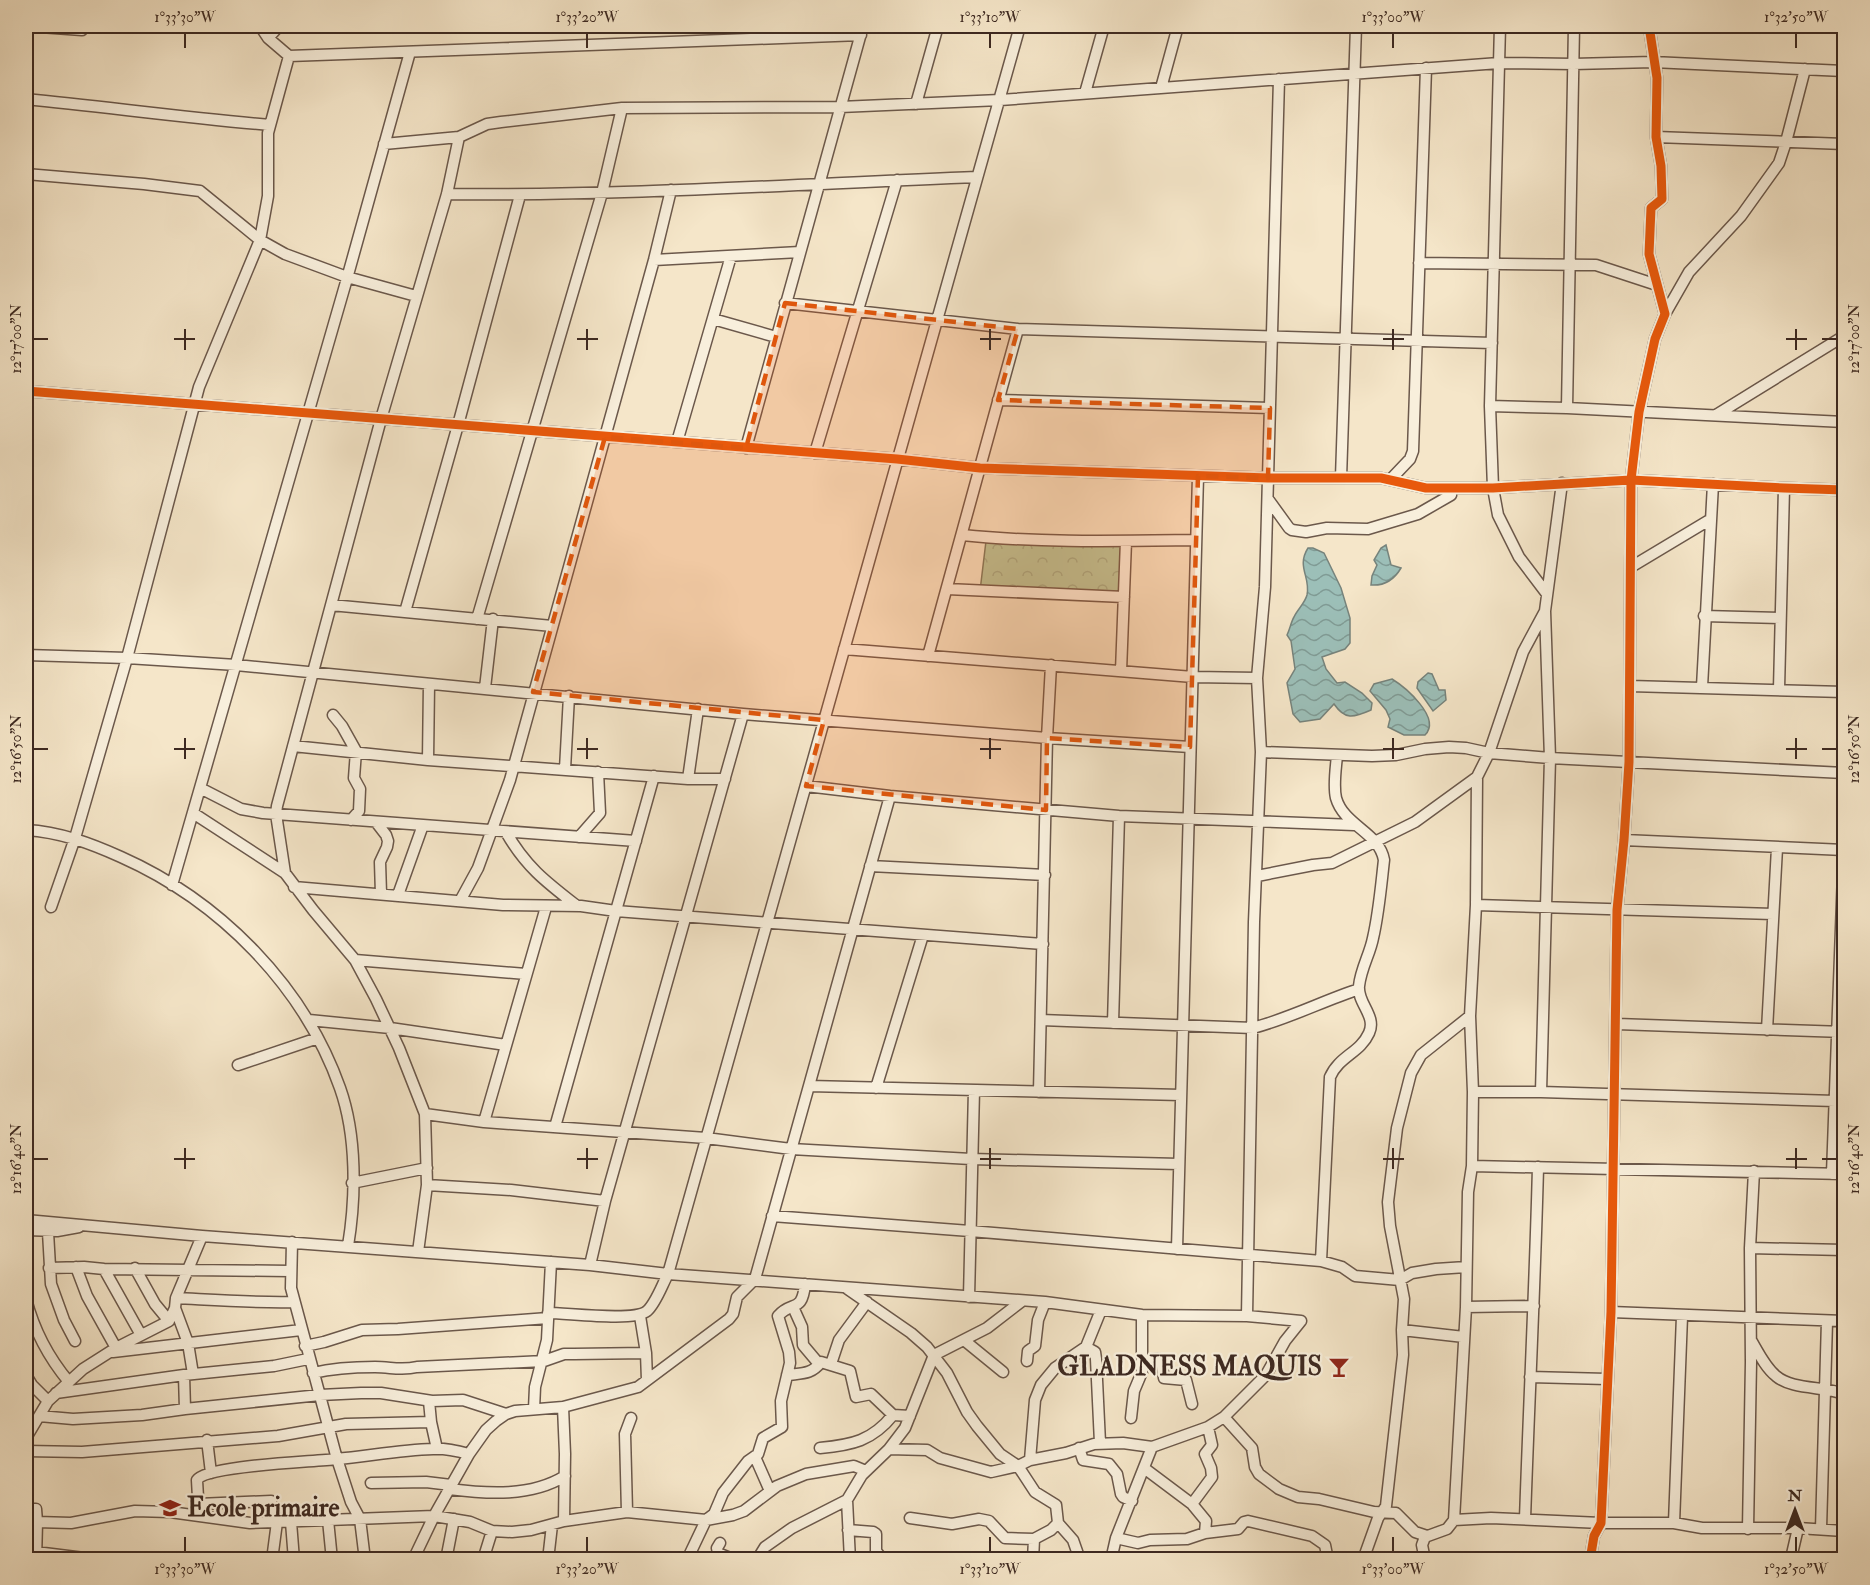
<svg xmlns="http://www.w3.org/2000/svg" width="1870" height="1585" viewBox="0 0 1870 1585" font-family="'IM FELL Double Pica',serif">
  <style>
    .forest { fill: url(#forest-crowns); stroke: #79785e; stroke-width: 1.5 }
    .water { fill: url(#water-waves); stroke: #76837c; stroke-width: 1.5 }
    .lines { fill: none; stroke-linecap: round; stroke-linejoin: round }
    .street-casing { stroke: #6b584b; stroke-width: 13 }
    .street { stroke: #f8efdc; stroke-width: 10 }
    .cycleway-casing { stroke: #f8efdc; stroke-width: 13 }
    .cycleway { stroke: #e8590c; stroke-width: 9 }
    .marked { fill: #df570d; fill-opacity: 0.2; stroke: #df570d; stroke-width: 4.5; stroke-dasharray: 12 8; stroke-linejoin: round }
    .ticks { fill: none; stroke: #3d2921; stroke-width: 2 }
    .labels { text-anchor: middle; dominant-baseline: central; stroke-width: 4.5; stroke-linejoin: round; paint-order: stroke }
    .poi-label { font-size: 26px; font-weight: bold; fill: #3d2921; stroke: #f8efdc; text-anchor: end }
    .neatline { fill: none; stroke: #3d2921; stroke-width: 2 }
    .ticks-label { font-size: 15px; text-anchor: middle; fill: #3d2921 }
  </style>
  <defs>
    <pattern id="forest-crowns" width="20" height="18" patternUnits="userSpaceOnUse" patternTransform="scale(1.5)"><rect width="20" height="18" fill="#b5c69c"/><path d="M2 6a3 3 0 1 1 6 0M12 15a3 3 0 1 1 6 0" fill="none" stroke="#9daa86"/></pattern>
    <pattern id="water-waves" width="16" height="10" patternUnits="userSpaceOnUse" patternTransform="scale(1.5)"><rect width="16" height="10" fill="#9cbfb8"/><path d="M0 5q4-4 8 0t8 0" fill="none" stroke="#809b95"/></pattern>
  </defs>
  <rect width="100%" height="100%" fill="#f5e6c9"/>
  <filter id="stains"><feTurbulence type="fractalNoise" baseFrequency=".00333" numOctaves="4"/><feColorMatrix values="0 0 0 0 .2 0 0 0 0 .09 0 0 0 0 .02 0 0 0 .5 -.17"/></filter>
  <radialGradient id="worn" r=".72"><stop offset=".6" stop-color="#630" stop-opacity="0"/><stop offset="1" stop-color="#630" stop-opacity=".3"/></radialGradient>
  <path class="forest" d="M986,541L1125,543L1123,601L980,591Z"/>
  <path class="water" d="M1386,545L1391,565L1401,568C1394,580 1385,586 1371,585L1372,576L1377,565L1374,560L1381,548Z
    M1308,548H1313L1324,553L1341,588L1350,618V643L1345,649L1322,657L1326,669L1337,683L1345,682L1362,693L1372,703L1371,710C1353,718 1345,720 1334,704L1320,719L1300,722L1293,714L1287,683L1295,669L1291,641L1287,635C1290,629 1291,622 1294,617C1297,610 1305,603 1307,595C1311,577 1296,567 1308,548Z
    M1428,673L1432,674L1439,690H1445L1446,700L1433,711L1417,688L1418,682Z
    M1392,679C1405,687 1442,718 1425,735H1404L1388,727L1390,719L1386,710L1370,691L1374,684Z"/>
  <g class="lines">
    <defs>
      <path id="street" d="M26,26L82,30
        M260,26L268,38
        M1500,26L1490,406L1493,488L1498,515L1519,557L1547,594
        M788,37L791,26
        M289,56L861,35
        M1161,88L1178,26
        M1085,93L1104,26
        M26,99C107,107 188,118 270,125
        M916,104L938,26
        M1656,137L1844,144
        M384,144L459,137L487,124L501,122L622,108L840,107L1000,100L1499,63L1573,64L1653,62L1844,71
        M26,174L144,184L200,191L260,240L285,254L347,277L416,296
        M447,194C623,196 800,184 977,177
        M654,260L800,252
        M1419,263L1596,265L1657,285
        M785,303L1018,329L1492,343
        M1665,314L1689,272L1741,216L1779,163L1786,142L1805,69
        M713,319L776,337
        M26,391L897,459L980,468L1268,478H1381L1426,488H1493L1631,480L1784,488L1844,490
        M998,400L1270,408
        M1490,406L1567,408L1844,422
        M1567,408L1574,26
        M1716,415L1844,336
        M677,442L731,256
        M746,448L863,26
        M815,453L897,180
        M1341,478L1356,26
        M1391,479L1410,459L1413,451L1426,68
        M1268,499L1289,528L1292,530L1306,532L1327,528L1368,529L1418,514L1451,495
        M962,535C1039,543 1119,541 1196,540
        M1631,567L1711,519
        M947,589L1124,597
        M331,605L552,626
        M405,612L458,425L520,195
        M1704,616L1780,618
        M477,619L602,193L622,108
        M844,649L1193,677L1257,678
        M26,655L127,658L236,665L743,714L1047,738L1190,747
        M928,656L1018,329
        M1121,671L1126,541
        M1630,686L1844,692
        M1702,687L1713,484
        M485,688L493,619
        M1779,689L1784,488
        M333,715L342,726L356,751L354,778L360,789L359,811L351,820
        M293,746L428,760L688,779H725
        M1261,752L1372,756L1396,755L1425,749L1449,747L1466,748L1489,753L1550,758L1844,773
        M428,760L429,684
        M565,769L569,696
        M688,779L698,709
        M806,786L890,796L1119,816L1354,825
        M200,788L241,809L263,813L636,841
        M193,813L285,873L313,910L355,960L376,999L399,1048L425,1114L427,1185L418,1252
        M376,822L386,835L388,841L387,847L380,862L381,894
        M26,830C60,832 90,843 121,857C220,901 304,986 340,1088C357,1136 356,1197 348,1246
        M506,832C525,866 546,882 577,906
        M579,837L600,813L598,772
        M1624,840L1844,850
        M870,866L1045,875
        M285,873L276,814L277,806L381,419L447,194L459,137
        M1257,876L1313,865L1332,863L1415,822L1477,777
        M172,885L346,282L410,52
        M294,887L503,905L581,906L616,911L1043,944
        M398,895L423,825
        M460,901L478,868L510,780L654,260L671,190
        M1476,905L1773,914
        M51,907L75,838L127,658L199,387L260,240L268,196V133L289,56L268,38L279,26
        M355,960L526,974
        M309,1020L390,1028L506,1045
        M1041,1020L1253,1028C1290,1018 1323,1001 1359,989
        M1113,1023L1119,816
        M1617,1024L1844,1032
        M1767,1030L1777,848
        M238,1065L318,1038
        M809,1086L1181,1095
        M876,1088L923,935
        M1039,1092L1047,738L1051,665
        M1473,1092H1541L1835,1101
        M1541,1092L1550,758L1545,611L1562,483
        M425,1114L484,1122L706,1138L791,1149L971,1159L1179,1164
        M484,1122L546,907
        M555,1127L654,776
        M1472,1166L1844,1174
        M1832,1174L1844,846
        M352,1183L427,1168
        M427,1185L511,1190L605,1201
        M772,1216L970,1231L1321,1261L1342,1267L1355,1276L1400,1280L1412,1273L1436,1269L1466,1267
        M26,1220L202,1236L590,1265L668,1274L1045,1302L1142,1315L1247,1316L1301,1321
        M26,1230L57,1231L79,1227
        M48,1232L51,1284L64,1320L75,1341
        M292,1242L291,1288L337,1459L351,1502L360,1519L365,1560
        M1750,1248L1844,1250
        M1177,1249L1198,476
        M1321,1261L1330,1077C1339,1056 1360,1053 1369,1033C1377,1016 1357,1003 1359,986C1361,968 1370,954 1373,938C1379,912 1381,886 1384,860C1379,832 1344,826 1336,798C1333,785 1336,768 1337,755
        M590,1265L605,1201L743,714
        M76,1267L87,1296L116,1348
        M49,1268L84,1267L104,1269L290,1271
        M135,1268L155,1304L169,1321
        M104,1269L141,1335
        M846,1288L911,1333L927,1347L947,1373L967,1412L977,1426L1000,1454L1018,1466L1035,1492L1056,1505L1058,1523L1051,1530L1034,1539L1033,1560
        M969,1297L974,1090
        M176,1298C215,1300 254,1303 294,1302
        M26,1299C34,1330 48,1357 69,1382
        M793,1307L802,1327L803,1345L819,1364
        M1466,1307L1534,1306
        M175,1308L188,1343L193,1374
        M1611,1312L1844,1321
        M548,1313C568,1313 634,1322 647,1311C656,1303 662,1285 668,1274L1020,26
        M640,1316L646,1353L647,1380
        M1247,1316L1254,922L1261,752L1257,678L1265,587L1279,79
        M1402,1330L1464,1337
        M1751,1340C1758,1352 1765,1367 1776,1376C1792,1390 1824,1386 1844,1394
        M965,1341L1003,1372
        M305,1346L324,1342L362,1330L398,1329L548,1318
        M1086,1347L1095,1352L1096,1359L1100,1443
        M113,1352C176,1345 238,1337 301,1330
        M1143,1360L1159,1359L1161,1360L1164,1378L1186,1380L1192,1404
        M1027,1361L1028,1351L1035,1346L1038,1320L1045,1302
        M831,1364L839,1340L867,1302
        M313,1373C334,1368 354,1367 375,1367C391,1367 401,1371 417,1367L544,1361L564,1354H574L646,1353
        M26,1375L32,1385L48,1401
        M184,1375L185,1409
        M787,1375C802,1373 811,1375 821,1362L850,1371L856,1397L871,1394L893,1415L910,1416
        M1530,1377L1607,1379
        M56,1393L184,1375L274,1366L308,1359
        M563,1407L565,1454L564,1521
        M534,1409L535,1387L547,1340L551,1262
        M39,1416L73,1419L142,1415L185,1409L320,1395L361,1393H381L432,1401L463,1400L506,1414
        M1224,1417L1252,1448L1255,1467L1259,1474L1279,1489L1298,1497L1319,1499L1374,1512L1396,1513L1415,1532L1427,1536
        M1131,1418L1134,1391L1142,1372V1315
        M431,1422L437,1449
        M26,1438L48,1401L83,1369L116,1348L169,1321L175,1308L176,1298L202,1236
        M207,1440L211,1473
        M820,1448C852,1445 872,1441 893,1415
        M1079,1448L1083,1460L1109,1464L1117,1474L1121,1494L1123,1497L1132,1501
        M889,1449L927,1450L940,1458L991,1472L1018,1466L1030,1460L1066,1453L1094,1444L1123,1443L1152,1447
        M26,1451L82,1452L278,1436L346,1424L431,1422L429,1401
        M755,1457L770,1491
        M1030,1460L1035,1400L1041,1385L1055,1368L1086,1347L1101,1310
        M1144,1468L1192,1504L1206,1521L1205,1533
        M371,1483L426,1482L451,1485
        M449,1489C488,1494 531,1497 565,1476
        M847,1500L850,1560
        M198,1504L271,1501L275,1514L274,1522
        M1192,1504L1212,1477L1211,1468L1205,1454L1212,1445L1208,1427
        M26,1509H36L37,1522L71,1523L135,1511L170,1512L250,1523L434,1516L470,1522L492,1531L512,1532L531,1530L564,1521L627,1512L706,1520L733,1515L744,1511L777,1486L806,1474L854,1466L866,1471
        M627,1512L625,1434L631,1418
        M199,1516L197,1480C207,1465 313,1462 336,1459C369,1456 400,1450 433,1449C445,1448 457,1451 469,1454
        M910,1518L952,1524L979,1519L989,1521L1005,1538L1034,1539
        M1525,1519C1529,1402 1535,1285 1538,1167
        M328,1520L332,1560
        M1454,1520L1491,1518L1601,1523H1674L1702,1528H1798L1844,1531
        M291,1522L294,1560
        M1058,1523L1073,1540L1080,1560
        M1674,1523L1682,1316
        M1748,1529L1751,1362L1750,1248L1754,1171
        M1821,1529L1827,1321
        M848,1530L873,1532L876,1534V1551L883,1560
        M1116,1538L1138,1543L1150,1540L1187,1539L1205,1533L1238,1529L1244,1522L1248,1521L1312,1536L1325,1545L1328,1560
        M720,1543L717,1548L718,1553L735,1560
        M36,1552L100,1560
        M36,1560L37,1522
        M272,1560L277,1522
        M413,1560L434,1516L469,1454L486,1430L496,1421L506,1414L515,1411L563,1407L638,1387L729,1319L733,1314L737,1297L755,1279L890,796
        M446,1560L454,1519
        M483,1560L492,1531
        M548,1560L552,1525
        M687,1560L706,1520L714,1514L723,1493L748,1461L758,1454L763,1438L782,1427L781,1401L790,1363L789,1352L778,1316C792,1300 802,1314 805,1284
        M757,1560L765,1547L792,1528L847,1500L862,1475L889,1449L905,1428L934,1355L987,1328L1022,1301
        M1111,1560L1116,1538L1152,1447L1208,1427L1224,1417L1266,1375L1285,1341L1301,1321
        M1363,1560L1378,1518L1386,1506L1403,1355L1402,1330L1404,1299L1390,1226L1388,1202L1397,1128L1411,1073L1421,1055L1470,1016
        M1425,1560L1422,1545L1425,1537L1447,1529L1454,1520L1466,1307L1468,1192L1472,1166L1473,1092L1470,1016L1476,905L1477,777L1489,753L1523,652L1545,611
        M1590,1560L1594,1536L1601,1523L1611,1312L1617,910L1624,840L1629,762L1631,480L1639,412L1655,339L1665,314L1649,254L1651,208L1662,199L1661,166L1656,137L1657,78L1649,26
        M1788,1560L1792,1554L1798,1528"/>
    </defs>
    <use href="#street" class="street-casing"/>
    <use href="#street" class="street"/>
    <defs>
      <path id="cycleway" d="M26,391L897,459L980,468L1268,478H1381L1426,488H1493L1631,480L1784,488L1844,490
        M1590,1560L1594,1536L1601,1523L1611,1312L1617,910L1624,840L1629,762L1631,480L1639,412L1655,339L1665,314L1649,254L1651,208L1662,199L1661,166L1656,137L1657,78L1649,26"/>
    </defs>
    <use href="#cycleway" class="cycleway-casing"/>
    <use href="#cycleway" class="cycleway"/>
  </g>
  <path class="marked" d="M785,303L1018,329L998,400L1270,408L1268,478L1198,476L1190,747L1047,738L1046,810L806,786L824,720L533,692L605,437L746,448Z"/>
  <path class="ticks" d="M185,33V48M587,33V48M990,33V48M1393,33V48M1796,33V48M185,329V350M587,329V350M990,329V350M1393,329V350M1796,329V350M33,339H48M174,339H195M577,339H598M980,339H1001M1383,339H1404M1786,339H1807M1822,339H1837M185,738V759M587,738V759M990,738V759M1393,738V759M1796,738V759M33,749H48M174,749H195M577,749H598M980,749H1001M1383,749H1404M1786,749H1807M1822,749H1837M185,1148V1169M587,1148V1169M990,1148V1169M1393,1148V1169M1796,1148V1169M33,1159H48M174,1159H195M577,1159H598M980,1159H1001M1383,1159H1404M1786,1159H1807M1822,1159H1837M185,1537V1552M587,1537V1552M990,1537V1552M1393,1537V1552M1796,1537V1552"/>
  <defs>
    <symbol id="bar-bare" viewBox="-9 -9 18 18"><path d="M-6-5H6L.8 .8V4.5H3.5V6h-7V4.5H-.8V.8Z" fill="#8f2418" stroke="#f8efdc" stroke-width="2.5" paint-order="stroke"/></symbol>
    <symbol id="school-bare" viewBox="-9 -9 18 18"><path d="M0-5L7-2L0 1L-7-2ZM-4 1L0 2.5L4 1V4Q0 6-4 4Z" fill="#8f2418" stroke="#f8efdc" stroke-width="2.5" paint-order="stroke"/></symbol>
  </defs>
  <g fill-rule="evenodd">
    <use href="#bar-bare" x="1324" y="1352" width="30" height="30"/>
    <use href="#school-bare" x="155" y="1493" width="30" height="30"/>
  </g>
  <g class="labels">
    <g class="poi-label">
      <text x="1322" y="1367">GLADNESS MAQUIS</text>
      <text x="187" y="1508" text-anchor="start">Ecole primaire</text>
    </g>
  </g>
  <rect width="1870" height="1585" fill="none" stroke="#f5e6c9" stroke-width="66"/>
  <g transform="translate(1795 1510)" stroke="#f8efdc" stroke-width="4.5" paint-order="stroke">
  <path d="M0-4.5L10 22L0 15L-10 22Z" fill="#3d2921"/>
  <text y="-9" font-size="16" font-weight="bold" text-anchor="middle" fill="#3d2921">N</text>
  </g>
  <rect x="33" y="33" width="1804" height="1519" class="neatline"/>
  <g class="ticks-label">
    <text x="185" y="22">1°33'30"W</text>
    <text x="587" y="22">1°33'20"W</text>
    <text x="990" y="22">1°33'10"W</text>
    <text x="1393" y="22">1°33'00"W</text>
    <text x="1796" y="22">1°32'50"W</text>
    <text transform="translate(16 339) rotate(-90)" y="5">12°17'00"N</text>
    <text transform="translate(1854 339) rotate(-90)" y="5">12°17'00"N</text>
    <text transform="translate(16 749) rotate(-90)" y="5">12°16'50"N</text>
    <text transform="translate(1854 749) rotate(-90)" y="5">12°16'50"N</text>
    <text transform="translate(16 1159) rotate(-90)" y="5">12°16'40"N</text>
    <text transform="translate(1854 1159) rotate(-90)" y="5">12°16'40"N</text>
    <text x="185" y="1574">1°33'30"W</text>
    <text x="587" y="1574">1°33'20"W</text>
    <text x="990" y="1574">1°33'10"W</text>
    <text x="1393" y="1574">1°33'00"W</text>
    <text x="1796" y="1574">1°32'50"W</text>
  </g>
  <rect width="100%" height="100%" filter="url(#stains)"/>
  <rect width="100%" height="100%" fill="url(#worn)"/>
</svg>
